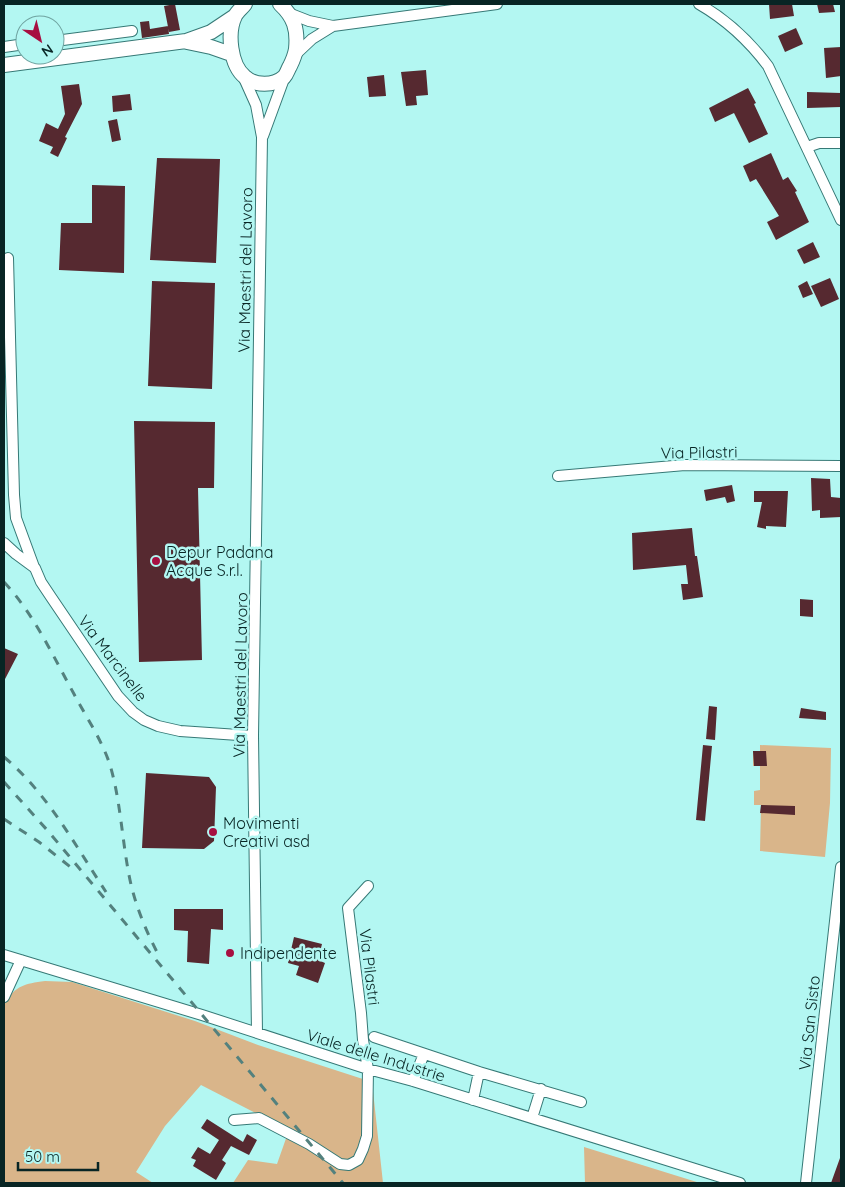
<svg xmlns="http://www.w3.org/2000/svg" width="845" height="1187" viewBox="0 0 845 1187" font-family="Quicksand,sans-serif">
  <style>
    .green { fill: #d9b58a }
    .building { fill: #562930 }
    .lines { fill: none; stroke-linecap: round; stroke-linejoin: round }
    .minor-casing { stroke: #367976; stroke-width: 12 }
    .major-casing { stroke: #367976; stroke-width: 16 }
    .minor { stroke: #fff; stroke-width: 10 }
    .major { stroke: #fff; stroke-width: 14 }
    .rail { stroke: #53817e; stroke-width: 3; stroke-dasharray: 9 9; stroke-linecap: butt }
    .poi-dot { fill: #a70f41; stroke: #b3f7f2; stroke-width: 2 }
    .labels { text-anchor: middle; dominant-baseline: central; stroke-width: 5; stroke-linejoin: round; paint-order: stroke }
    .street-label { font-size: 16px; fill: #082524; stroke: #b3f7f2 }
    .poi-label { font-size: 16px; fill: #082524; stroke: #b3f7f2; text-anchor: start }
  </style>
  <rect width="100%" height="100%" fill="#b3f7f2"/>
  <path class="green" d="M760,745L831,748L830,803L825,857L760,851L761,805H754V791L760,790V766H753V751H760Z
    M45,981L72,982L195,1021L258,1045L372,1082L383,1183H233L248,1160L277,1164L289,1130L201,1085L165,1126L136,1172L153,1183H4V1003C17,985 24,984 45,981Z
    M584,1147L700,1183H585Z"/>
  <path class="building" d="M175,4L180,30L169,32L164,6Z
    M769,4H792L794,16L770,19Z
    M817,4H833L835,12L819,13Z
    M149,21L150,29L168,26L169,34L142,38L140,22Z
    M796,28L803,44L785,52L778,36Z
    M841,47V76L826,78L824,48Z
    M426,70L428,95L416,96L417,105L406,106L401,72Z
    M384,75L386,96L369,97L367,77Z
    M79,84L82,104L65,137L67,138L58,157L50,153L53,147L39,141L46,123L58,129L65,114L61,86Z
    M748,88L756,103L754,104L768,134L749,143L734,113L715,122L709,108Z
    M807,92L841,93V107L807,108Z
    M130,94L132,110L113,112L112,96Z
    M117,119L121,140L112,142L108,121Z
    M771,153L783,180L788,177L797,191L795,192L809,222L776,240L767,222L779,216L756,179L750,182L743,166Z
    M157,158L220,159L216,263L150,260Z
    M92,185L125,186L124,273L59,270L61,223H92Z
    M813,242L820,257L804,264L797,250Z
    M830,278L839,299L821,307L811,286Z
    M152,281L215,283L212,389L148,386Z
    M807,281L813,294L803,298L798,286Z
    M134,421L215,422L214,488H198L202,660L139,662Z
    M811,478L830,479L831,497L841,498V517L820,518V510L812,511Z
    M732,485L735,501L727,503L725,497L706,501L704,490Z
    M754,491H788L786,527L766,526V529L757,527L762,502H754Z
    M692,528L695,556H697L703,597L683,600L681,584H688L686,565L633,570L632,533Z
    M800,599L813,600V617L800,616Z
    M4,648L18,654L4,681Z
    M709,706L717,707L715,740L706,739Z
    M801,708L826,712V720L799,718Z
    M703,745L712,746L705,821L696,820Z
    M753,751H766L767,766H754Z
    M146,773L209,777L216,787L214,841L204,849L142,848Z
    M761,805L795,806V815L760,813Z
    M174,909H223V930L211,929L209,964L187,962L188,931L174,930Z
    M294,937L322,944L318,960L325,963L318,983L296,975L299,966L288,963Z
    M207,1119L243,1142L247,1134L257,1140L249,1155L231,1146L222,1160L226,1163L216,1180L193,1166L196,1160L191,1158L198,1147L210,1154L219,1140L201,1128Z
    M840,1158L841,1159V1183H831Z"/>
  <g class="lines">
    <defs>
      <path id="minor" d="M699,4C725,19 750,42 768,66L841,220
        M291,14L309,21L333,26L497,4
        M55,41L132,31
        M4,47L25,44
        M295,55L312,39L333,26
        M243,76L256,105L262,137L253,736L257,1033
        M263,136L285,76
        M807,147L819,143H841
        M8,258L14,495L16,518L34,567
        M558,476L685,465L841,466
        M4,543L16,554L35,568L41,582L51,597L118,696L133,712L144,720L158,726L180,731L253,736
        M4,955L202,1015L368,1069L413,1081L740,1183
        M4,997L21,960
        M374,1037L479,1072L581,1102
        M413,1081L424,1054
        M473,1100L479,1072
        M532,1118L541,1089
        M234,1120L259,1118L309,1144L340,1164L349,1165L358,1160L363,1149L367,1136L368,1069L363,1040L361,1013L348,908L368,886
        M806,1183L841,867"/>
      <path id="major" d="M245,4C242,8 237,12 235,16C227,32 230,65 245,77C255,86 274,86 284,77C287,74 288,69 290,66C293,60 295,55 296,49C298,29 294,17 280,4
        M187,42L211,47L231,54
        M4,65L186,41L211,32L235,16"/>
    </defs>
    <use href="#minor" class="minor-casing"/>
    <use href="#major" class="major-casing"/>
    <use href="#minor" class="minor"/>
    <use href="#major" class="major"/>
    <path class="rail" d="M4,582C34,614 53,656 74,694C86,717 102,740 110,765C121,802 122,842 130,880C136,908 147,933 160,958
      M4,757C48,794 75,845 106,892
      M4,782L48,831L343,1183
      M4,819L39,842L73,869"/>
  </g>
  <g class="poi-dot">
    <circle cx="156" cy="561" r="5"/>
    <circle cx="213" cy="832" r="5"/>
    <circle cx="230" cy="953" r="5"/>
  </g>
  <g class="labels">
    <g class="street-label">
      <text transform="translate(245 270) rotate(-89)">Via Maestri del Lavoro</text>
      <text transform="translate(699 452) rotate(-1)">Via Pilastri</text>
      <text transform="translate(113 658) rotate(53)">Via Marcinelle</text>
      <text transform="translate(240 675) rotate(-89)">Via Maestri del Lavoro</text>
      <text transform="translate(370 967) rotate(83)">Via Pilastri</text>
      <text transform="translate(809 1023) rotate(-84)">Via San Sisto</text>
      <text transform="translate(376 1055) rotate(17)">Viale delle Industrie</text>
    </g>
    <g class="poi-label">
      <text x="166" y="552">Depur Padana<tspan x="166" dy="18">Acque S.r.l.</tspan></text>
      <text x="223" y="823">Movimenti<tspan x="223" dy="18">Creativi asd</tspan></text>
      <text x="240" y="953">Indipendente</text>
    </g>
  </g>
  <rect width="845" height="1187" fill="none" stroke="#082524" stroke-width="10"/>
  <g transform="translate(40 40) rotate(145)"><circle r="24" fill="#b3f7f2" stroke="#6fa3a0"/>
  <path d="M0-4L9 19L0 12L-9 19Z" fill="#a70f41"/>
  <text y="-8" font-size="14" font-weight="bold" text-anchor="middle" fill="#082524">N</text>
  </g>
  <path d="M18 1162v8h80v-8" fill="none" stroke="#082524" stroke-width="2.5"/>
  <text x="25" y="1162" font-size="15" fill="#082524" stroke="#b3f7f2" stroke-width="4" paint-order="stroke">50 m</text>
</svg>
